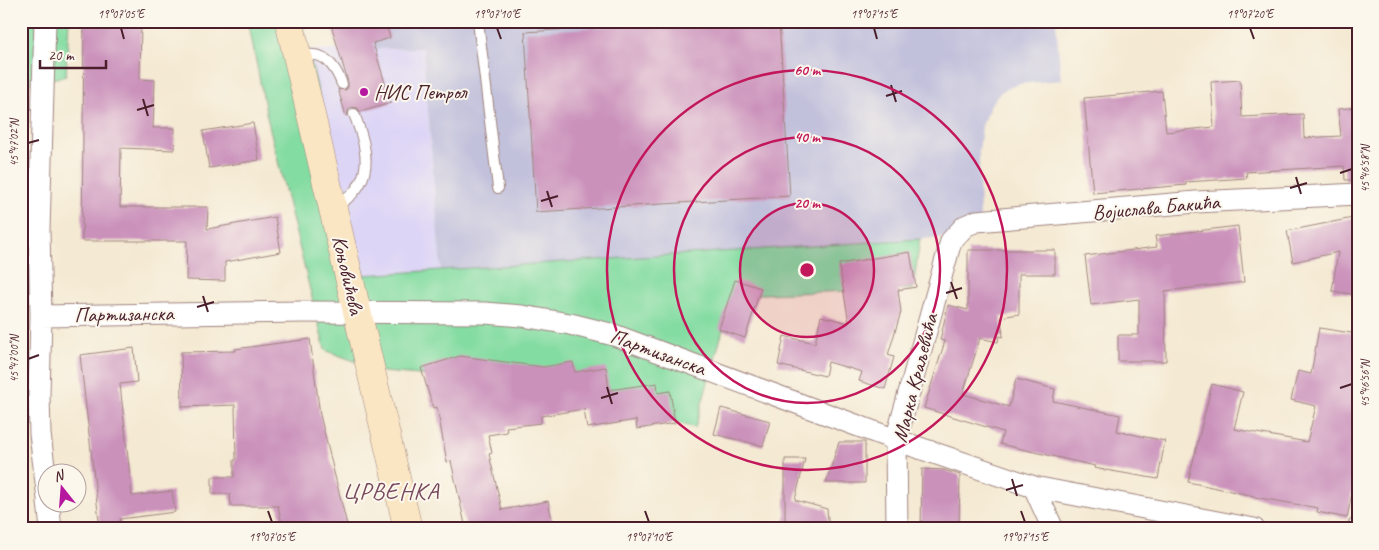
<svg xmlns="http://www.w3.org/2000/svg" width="1379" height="550" viewBox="0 0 1379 550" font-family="Caveat,sans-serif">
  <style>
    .built { fill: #ddd5f6 }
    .industrial { fill: #c2c1dc }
    .green { fill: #83dca1; stroke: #667e66 }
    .building { fill: #ca91bb }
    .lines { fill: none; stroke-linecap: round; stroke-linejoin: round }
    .service-casing { stroke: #9f847e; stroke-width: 12 }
    .minor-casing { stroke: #9f847e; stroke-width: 23 }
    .secondary-casing { stroke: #9f847e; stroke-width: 29 }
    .service { stroke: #fff; stroke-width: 10 }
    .minor { stroke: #fff; stroke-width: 21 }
    .secondary { stroke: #fbe6c4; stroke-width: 28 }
    .ticks { fill: none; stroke: #4a1f2b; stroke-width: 2 }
    .ring { fill: none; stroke: #c2185b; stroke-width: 2.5 }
    .poi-dot { fill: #b5179e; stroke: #fbf7ec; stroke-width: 2 }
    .labels { text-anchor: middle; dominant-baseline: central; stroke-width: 4; stroke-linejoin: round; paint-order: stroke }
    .poi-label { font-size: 21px; fill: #4a1f2b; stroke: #fbf7ec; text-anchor: start }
    .street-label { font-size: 21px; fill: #4a1f2b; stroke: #fbf7ec }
    .quarter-label { font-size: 24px; letter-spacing: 1px; fill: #77475d; stroke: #fbf7ec }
    .centre { fill: #c2185b; stroke: #fbf7ec; stroke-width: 2.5 }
    .ring-label { font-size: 15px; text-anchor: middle; font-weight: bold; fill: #c2185b; stroke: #fbf7ec; stroke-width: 4; stroke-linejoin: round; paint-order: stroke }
    .neatline { fill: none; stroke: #4a1f2b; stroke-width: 2 }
    .ticks-label { font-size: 12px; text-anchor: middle; fill: #4a1f2b }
  </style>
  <rect width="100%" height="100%" fill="#fbf7ec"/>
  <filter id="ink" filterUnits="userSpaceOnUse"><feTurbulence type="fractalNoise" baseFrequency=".02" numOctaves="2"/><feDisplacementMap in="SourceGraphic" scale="10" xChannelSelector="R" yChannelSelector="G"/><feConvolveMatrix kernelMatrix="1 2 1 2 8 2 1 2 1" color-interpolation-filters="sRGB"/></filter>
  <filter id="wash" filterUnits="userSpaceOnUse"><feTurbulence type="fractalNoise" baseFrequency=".0096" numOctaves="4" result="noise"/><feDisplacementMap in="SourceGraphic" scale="20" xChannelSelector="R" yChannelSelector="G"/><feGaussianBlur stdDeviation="1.12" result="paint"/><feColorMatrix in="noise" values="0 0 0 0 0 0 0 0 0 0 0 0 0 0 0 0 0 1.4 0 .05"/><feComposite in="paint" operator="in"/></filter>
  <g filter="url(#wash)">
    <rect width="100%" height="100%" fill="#f4e9d2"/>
    <path class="built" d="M423,48L441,271L362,275L308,50Z"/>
    <path class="industrial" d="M366,21H1056L1061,80L1018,84L1001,92L991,104L982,126L979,151L980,235L441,271L423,48L372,49Z"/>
    <path class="green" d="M21,21H69L66,76L21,85Z
      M248,21H301L363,275L920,239L913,289L733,295L695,428L553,386L383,372L325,350L267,117Z"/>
    <g id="blocks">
      <path class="building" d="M84,21H141L140,79L155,80L153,128H175L174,150L121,148L120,207H208L207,229L275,217L281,252L225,262V281L186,280L187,241H82Z
        M330,21H385L390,38L373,43L391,103L360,112L358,108L352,107L348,110L347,116H346L338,89L345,90L348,88V82Z
        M695,21H779L790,196L536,212L525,32Z
        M1240,80L1242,117L1303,114L1304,138L1341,136L1338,109L1358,107V180H1345L1344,166L1246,172L1247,178L1186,182V185L1093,193L1084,98L1162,91L1166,132L1214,127L1211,82Z
        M253,123L259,160L209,168L203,131Z
        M1358,217V295L1332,291L1338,252L1293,262L1287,231Z
        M1238,226L1244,282L1165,291L1166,361H1118V335H1139V299L1091,305L1085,256L1157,247L1155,236Z
        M968,250H1055V274H1019V314L1001,317L1003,337L999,336L998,342L980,338L963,394L1009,407L1016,379L1055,389L1053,401L1120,415L1117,431L1165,441L1158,479L1094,468L1095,466L1000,444L1003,432L924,408L945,341L940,340L948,305L968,310Z
        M910,252L916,287L898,290L901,312L888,355L894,357L885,389L859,381L862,372L828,362L825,376L778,365L784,336L815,343L821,316L849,323L839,264Z
        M735,280L761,288L745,338L719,329Z
        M1319,328L1358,334V463L1347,518L1317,512L1318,508L1254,497V496L1188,482L1212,384L1243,392L1234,429L1307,442L1316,406L1291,400L1298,371L1311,374Z
        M310,339L320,415L348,529H283L278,506H231L230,494H212V477H234V460H236L235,405L182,407L181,352L236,351L235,349Z
        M134,348L137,382L120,384L132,496L172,491L175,512L120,519L121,529H100L80,355Z
        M460,356L543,367L573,362L575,372L606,367L609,390L657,383L658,393L670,391L675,423L637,429L636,420L587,428L584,409L541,416V423L506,427L507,432L488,435L492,453L489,454L502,510L548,501L554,529H466L451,461L447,462L437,407L433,408L421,368Z
        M721,408L770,421L763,446L714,434Z
        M839,442H865V483H826Z
        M785,459H805L795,500L827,509L829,529H785Z
        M922,469L944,470L960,475L959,529H921Z"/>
    </g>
  </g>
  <g filter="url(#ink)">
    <use href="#blocks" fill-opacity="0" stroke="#9f847e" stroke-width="1"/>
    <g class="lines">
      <defs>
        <path id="service" d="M478,21L498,188
          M298,57C303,56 309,54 314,55C328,55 338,73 342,84
          M334,207C376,185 369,151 354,114"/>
        <path id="minor" d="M45,21L39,231L41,316L39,395L40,434L48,499
          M41,316L303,312L485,313L522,316L570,324L614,335L896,440L1034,487L1254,529
          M1034,487L1053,529
          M48,502L51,529
          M897,529L896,440L951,241L965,226L977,221L1196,202L1358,194
          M1358,529V528"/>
        <path id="secondary" d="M289,21L408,529"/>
      </defs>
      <use href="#service" class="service-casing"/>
      <use href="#minor" class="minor-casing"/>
      <use href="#secondary" class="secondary-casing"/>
      <use href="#service" class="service"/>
      <use href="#minor" class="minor"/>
      <use href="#secondary" class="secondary"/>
    </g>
  </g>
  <path class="ticks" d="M121,28L124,39M497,28L501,39M874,28L877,39M1250,28L1254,39M891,85L896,102M886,96L902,91M143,99L148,116M137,110L154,105M28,143L39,140M1340,173L1352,169M1296,177L1301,194M1290,188L1307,183M547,191L552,207M541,201L558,196M951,282L957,299M946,293L962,288M203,296L208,312M197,307L214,302M28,359L39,355M607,387L612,404M1340,388L1352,384M601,398L618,393M1012,479L1017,496M1006,490L1023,485M268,511L272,522M645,511L649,522M1021,511L1025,522"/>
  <circle cx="807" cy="270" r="67" fill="#c2185b" fill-opacity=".12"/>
  <g class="ring">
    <circle cx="807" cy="270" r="67"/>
    <circle cx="807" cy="270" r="133"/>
    <circle cx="807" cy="270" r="200"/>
  </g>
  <circle class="poi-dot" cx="364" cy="92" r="5"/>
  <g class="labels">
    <g class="poi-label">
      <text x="374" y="92">НИС Петрол</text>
    </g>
    <g class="street-label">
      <text transform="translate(1156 207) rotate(-5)">Војислава Бакића</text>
      <text transform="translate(348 275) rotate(77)">Коњовићева</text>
      <text transform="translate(124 314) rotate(-1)">Партизанска</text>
      <text transform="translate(658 352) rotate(20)">Партизанска</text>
      <text transform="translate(915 378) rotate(-76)">Марка Краљевића</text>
    </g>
    <g class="quarter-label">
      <text x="391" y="491">ЦРВЕНКА</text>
    </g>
  </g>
  <circle cx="807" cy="270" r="8" class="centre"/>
  <g class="ring-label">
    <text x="807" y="75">60 m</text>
    <text x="807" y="142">40 m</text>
    <text x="807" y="208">20 m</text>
  </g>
  <rect width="1379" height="550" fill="none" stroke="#fbf7ec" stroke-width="55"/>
  <g transform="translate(62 488) rotate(343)"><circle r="24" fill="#fbf7ec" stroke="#b4a19f"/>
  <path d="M0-4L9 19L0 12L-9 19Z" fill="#b5179e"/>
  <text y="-8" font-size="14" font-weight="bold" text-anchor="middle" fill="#4a1f2b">N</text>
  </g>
  <path d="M40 60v8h66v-8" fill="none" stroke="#4a1f2b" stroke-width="2.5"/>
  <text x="48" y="60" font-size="15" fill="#4a1f2b" stroke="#fbf7ec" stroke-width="4" paint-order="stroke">20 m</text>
  <rect x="28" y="28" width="1324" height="494" class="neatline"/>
  <g class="ticks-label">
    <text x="121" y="18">19°07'05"E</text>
    <text x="497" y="18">19°07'10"E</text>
    <text x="874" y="18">19°07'15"E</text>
    <text x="1250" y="18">19°07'20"E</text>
    <text transform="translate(14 143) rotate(-90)" y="4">45°47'02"N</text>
    <text transform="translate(1365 169) rotate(-90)" y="4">45°46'58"N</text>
    <text transform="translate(14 359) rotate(-90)" y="4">45°47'00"N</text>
    <text transform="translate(1365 384) rotate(-90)" y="4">45°46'56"N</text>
    <text x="272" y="541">19°07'05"E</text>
    <text x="649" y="541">19°07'10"E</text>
    <text x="1025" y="541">19°07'15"E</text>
  </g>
</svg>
